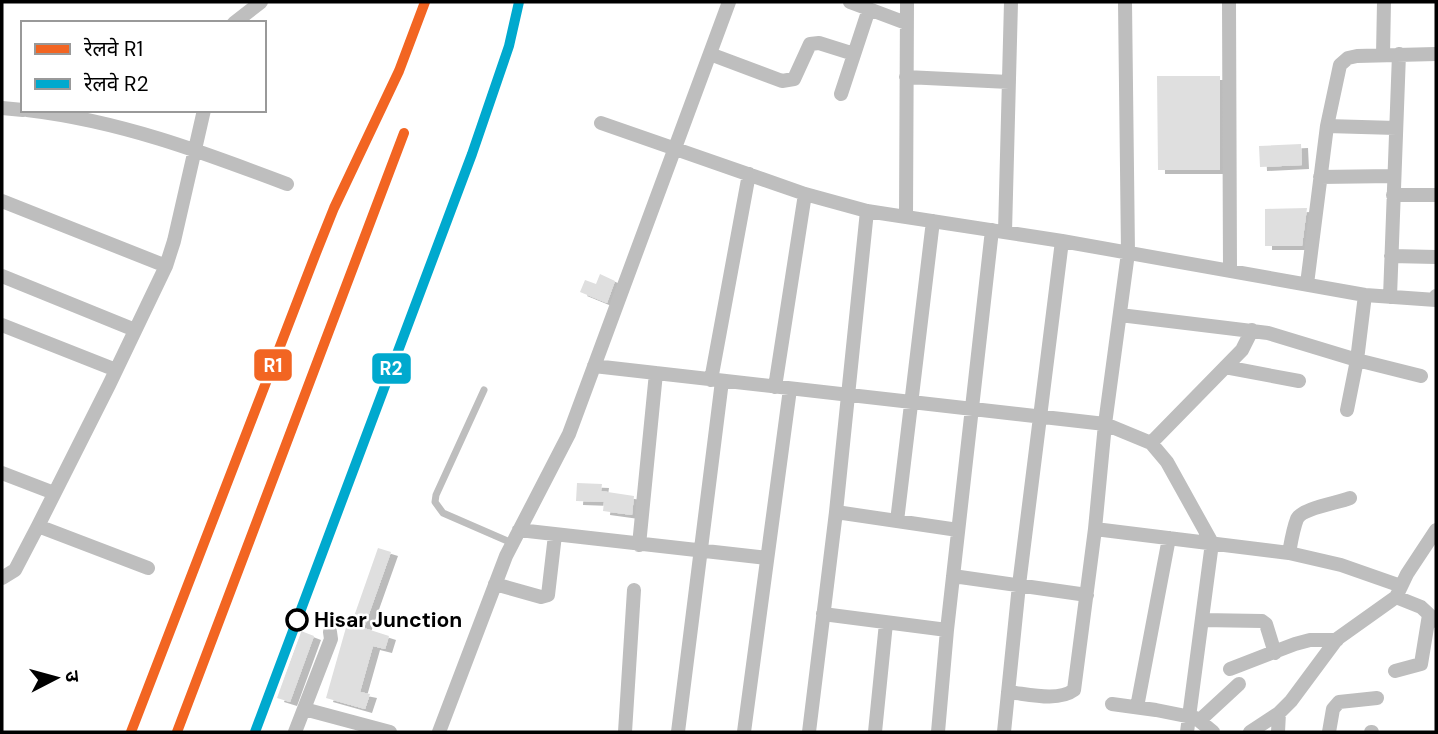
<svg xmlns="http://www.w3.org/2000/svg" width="1438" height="734" viewBox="0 0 1438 734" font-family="'DM Sans','Noto Sans Devanagari',sans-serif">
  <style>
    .building { fill: #dfdfdf; filter: url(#shadow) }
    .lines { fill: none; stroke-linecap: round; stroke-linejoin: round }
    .service { stroke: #bebebe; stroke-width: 7 }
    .minor { stroke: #bebebe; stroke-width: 14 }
    .rail-1-casing { stroke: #fff; stroke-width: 16 }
    .rail-2-casing { stroke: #fff; stroke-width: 16 }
    .rail-1 { stroke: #f26522; stroke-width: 10 }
    .rail-2 { stroke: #00a9ce; stroke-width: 10 }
    .stop-dot { fill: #fff; stroke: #000; stroke-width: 3.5 }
    .labels { text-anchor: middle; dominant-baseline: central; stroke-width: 5; stroke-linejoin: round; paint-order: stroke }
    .stop-label { font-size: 21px; font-weight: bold; fill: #000; stroke: #fff; text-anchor: start }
    .line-badge { stroke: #fff; stroke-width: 2.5 }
    .badge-label { font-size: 19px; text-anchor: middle; font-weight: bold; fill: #fff }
  </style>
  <defs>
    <filter id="shadow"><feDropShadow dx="7" dy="4" stdDeviation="0" flood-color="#0004"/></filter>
  </defs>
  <rect width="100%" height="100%" fill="#fff"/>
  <path class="building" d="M1157,76H1220V170H1158Z
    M1301,144L1302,165L1260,167L1259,146Z
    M1307,208L1302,246H1265V209Z
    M600,274L615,281L607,303L580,292L585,280L596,284Z
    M577,483L602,484L601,491L634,496L632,515L603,511L604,502L576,501Z
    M378,548L391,552L364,628L389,636L385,649L373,646L360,692L370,694L365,709L326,698L347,624L351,625Z
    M301,631L314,636L290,702L277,698Z"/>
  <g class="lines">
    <path class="service" d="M484,390L436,495L435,502L443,513L512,543"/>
    <path class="minor" d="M850,2L906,23
      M1229,2L1230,271
      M234,23L261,2
      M710,54L782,81L794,79L810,44L819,43L854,54
      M1383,55L1384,2
      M906,77L1009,82
      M841,94L869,9
      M2,108L23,110
      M27,110C120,121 200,151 287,184
      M601,123L805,194L867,211L1062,241L1365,295L1436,300V296
      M1327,126L1396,128
      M1320,177L1394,176
      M1393,195H1436
      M2,201L166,266
      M906,217L907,2
      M1005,232L1011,2
      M1391,256L1436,257
      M2,276L135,330
      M1307,284L1327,126L1340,65L1348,58L1357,56L1436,54
      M1390,297L1399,54
      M1120,315L1268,333L1357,360L1421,376
      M2,325L116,370
      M594,366L1105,424L1151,443L1167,462L1212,543L1187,732
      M1225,367L1299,381
      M711,380L749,174
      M775,387L805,194
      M1347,410L1357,360L1365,295
      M1151,443L1242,350L1252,330
      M2,473L54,493
      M836,512L958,530
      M897,521L933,221
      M38,526L148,568
      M1095,529L1289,553L1341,565L1401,586
      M519,530L767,558
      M639,545L656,373
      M1289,553C1291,542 1293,529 1297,519C1302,508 1338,503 1350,498
      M953,576L1087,595
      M2,578L15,570L38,526L109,385L166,266L174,241L204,110
      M495,584L541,597L548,595L555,535
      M1396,597L1421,607L1436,621
      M823,614L947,630
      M1202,620L1262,621L1266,624L1275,653
      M1230,669L1295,644L1310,640H1337
      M1395,671L1421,664L1429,615
      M1008,692C1028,694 1058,702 1074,690L1095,529L1105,424L1128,253L1125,2
      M1112,704L1156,710L1196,718L1213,732
      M1137,707L1169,538
      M304,709L390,732
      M1200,720L1239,684
      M295,732L331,639L330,632
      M439,732L506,556L569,434L729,2
      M625,732L634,590
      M678,732L722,381
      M744,732L790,389
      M809,732L836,512L867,211
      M875,732L886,623
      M938,732L947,630L992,230
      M1004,732L1019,585L1062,241
      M1250,732L1279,713L1291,701L1337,639L1396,597L1407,574L1436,530
      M1278,732L1279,713
      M1329,732L1333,709L1339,702L1377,698
      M1371,732H1372"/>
    <defs>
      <path id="rail-1" d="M131,732L316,253L334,208L399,71L425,2
        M177,732L404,133"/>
      <path id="rail-2" d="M255,732L472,154L509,46L519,2"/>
    </defs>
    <use href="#rail-1" class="rail-1-casing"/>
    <use href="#rail-2" class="rail-2-casing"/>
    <use href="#rail-1" class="rail-1"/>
    <use href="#rail-2" class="rail-2"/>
  </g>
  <circle class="stop-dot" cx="297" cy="620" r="10"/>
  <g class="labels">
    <g class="stop-label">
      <text x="314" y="620">Hisar Junction</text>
    </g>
  </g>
  <g class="line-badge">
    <rect x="253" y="348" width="40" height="34" rx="7" fill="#f26522"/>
    <rect x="371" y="352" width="41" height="33" rx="7" fill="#00a9ce"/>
  </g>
  <g class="badge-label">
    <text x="273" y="372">R1</text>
    <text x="391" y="375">R2</text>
  </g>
  <rect width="1438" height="734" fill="none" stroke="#000000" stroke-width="7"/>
  <rect x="21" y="21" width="245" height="91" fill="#ffffff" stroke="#999999" stroke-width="2"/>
  <rect x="35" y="44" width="35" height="10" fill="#f26522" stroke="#999999" stroke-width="2"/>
  <text x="84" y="56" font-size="21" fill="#000000">रेलवे R1</text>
  <rect x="35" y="79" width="35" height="10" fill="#00a9ce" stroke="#999999" stroke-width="2"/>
  <text x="84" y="91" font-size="21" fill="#000000">रेलवे R2</text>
  <g transform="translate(56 678) rotate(84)" stroke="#ffffff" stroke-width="5" paint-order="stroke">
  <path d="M0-5L12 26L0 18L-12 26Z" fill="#000000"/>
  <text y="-10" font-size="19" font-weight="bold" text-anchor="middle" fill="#000000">उ</text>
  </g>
</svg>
